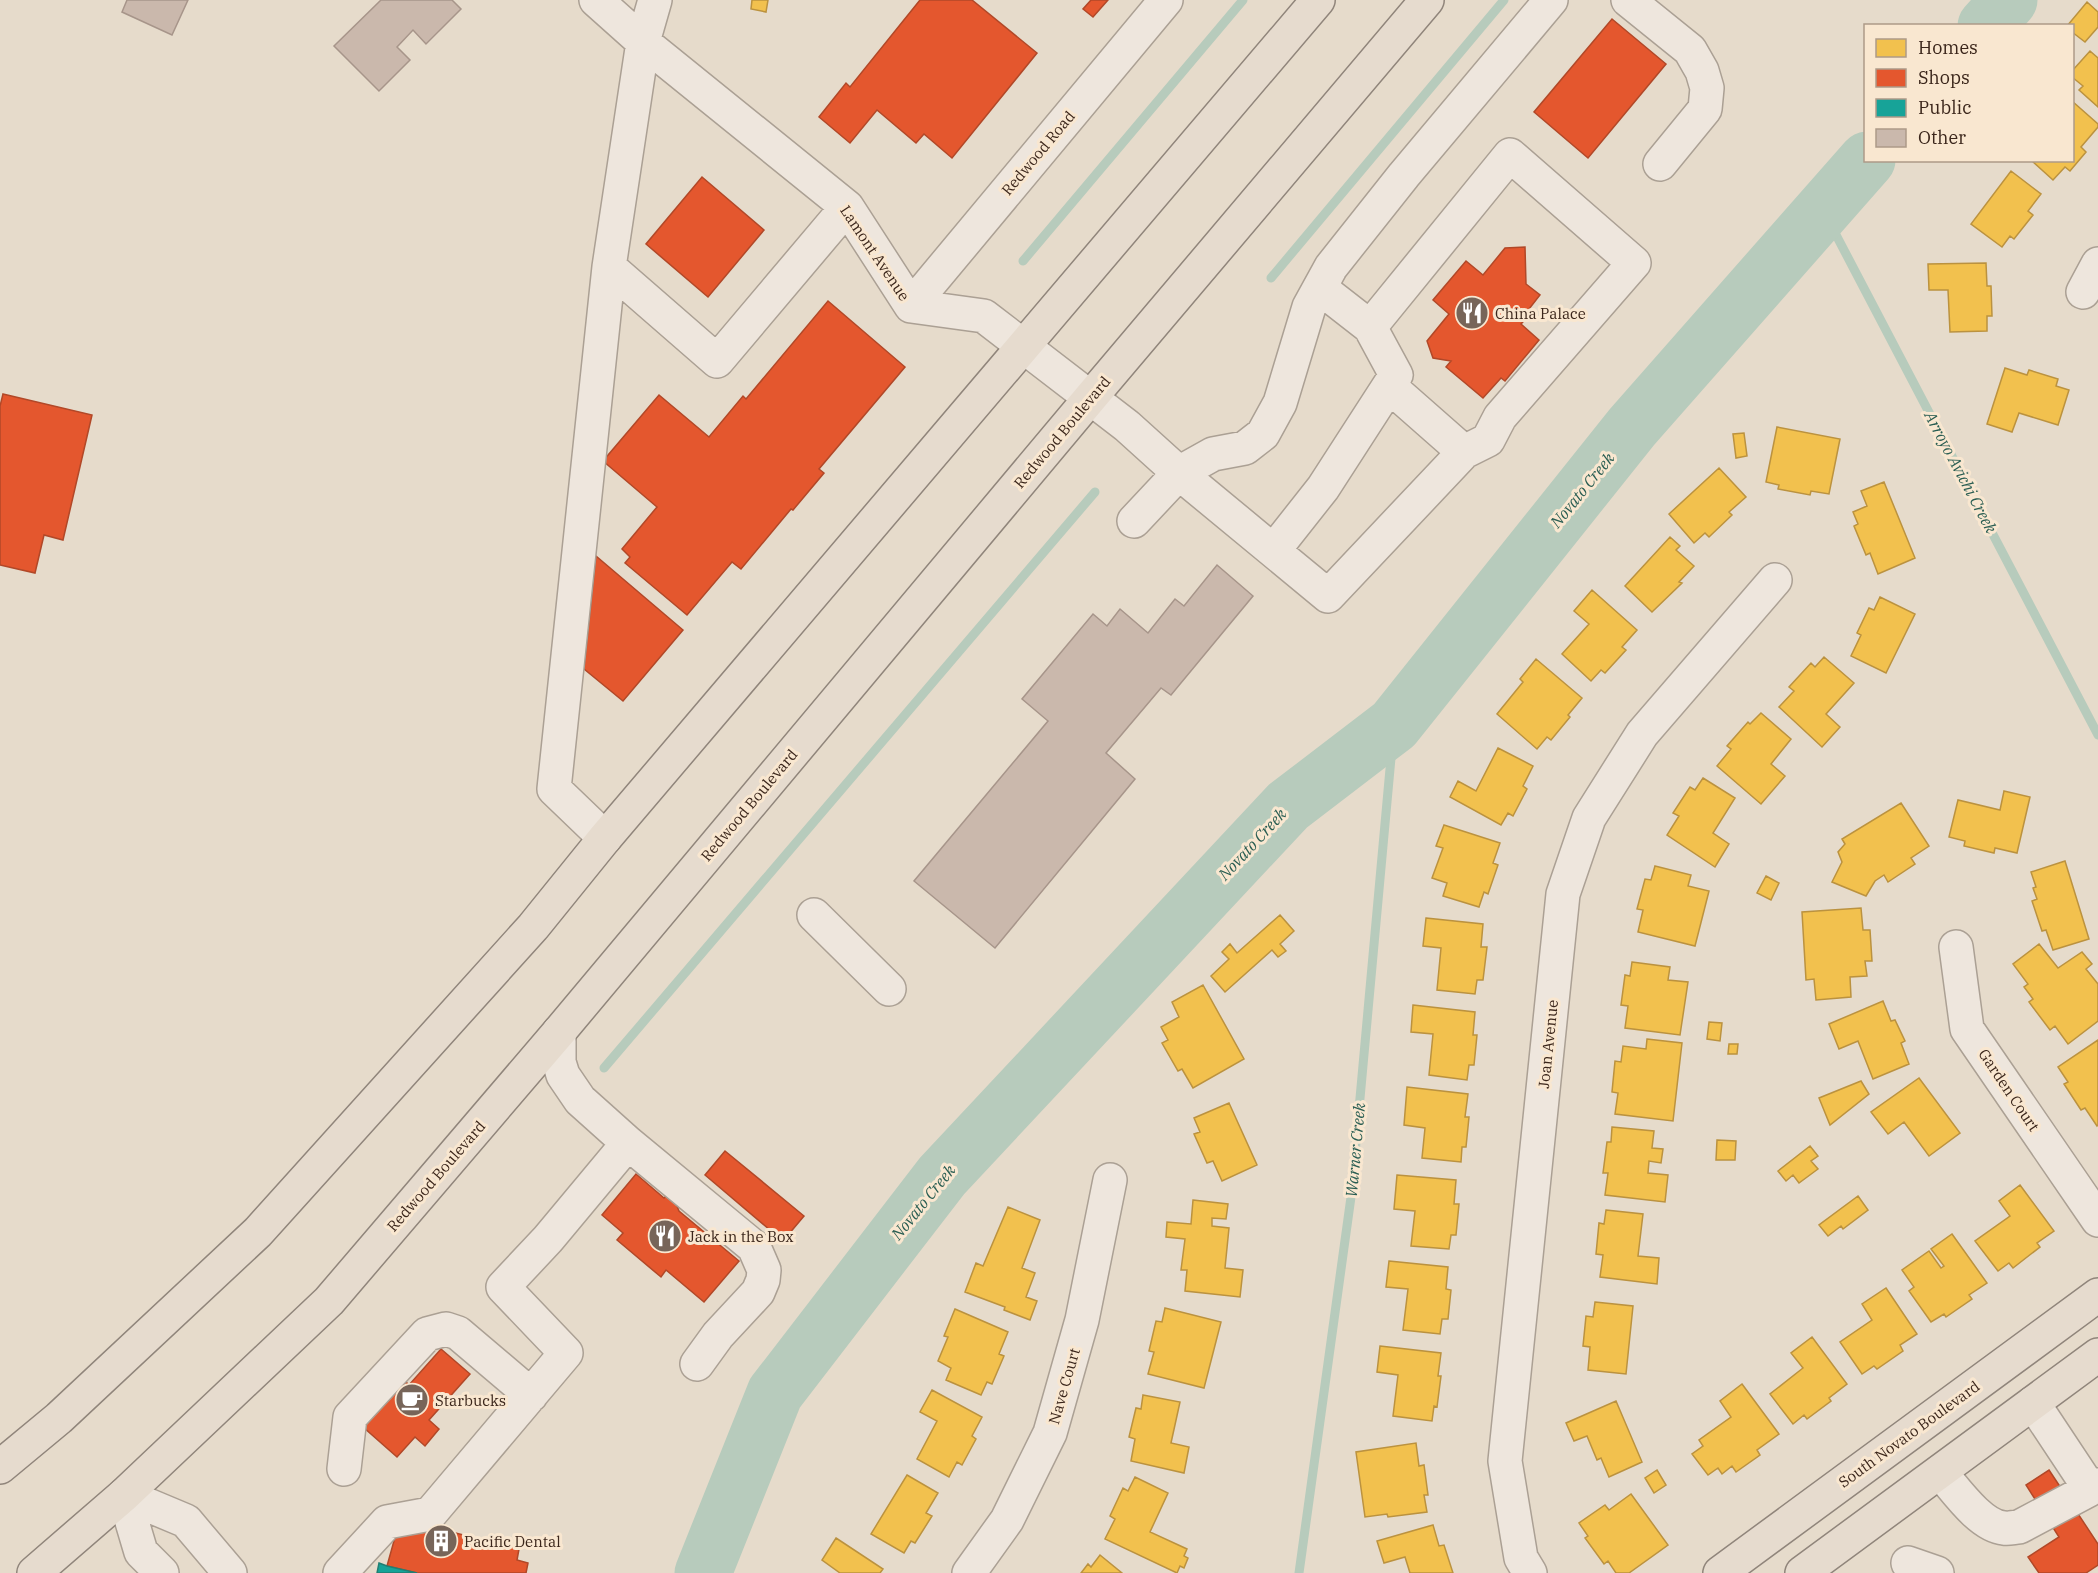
<svg xmlns="http://www.w3.org/2000/svg" width="2098" height="1573" viewBox="0 0 2098 1573" font-family="'IBM Plex Serif',serif">
  <style>
    .homes { fill: #f2c14e; stroke: #bb923f; stroke-width: 1.5 }
    .shops { fill: #e4572e; stroke: #b14828; stroke-width: 1.5 }
    .public { fill: #17a398; stroke: #227e72; stroke-width: 1.5 }
    .lines { fill: none; stroke-linecap: round; stroke-linejoin: round }
    .stream { stroke: #b7cbbc; stroke-width: 9 }
    .river { stroke: #b7cbbc; stroke-width: 57 }
    .building { fill: #cab8ac; stroke: #a7958a; stroke-width: 1.5 }
    .minor-casing { stroke: #aba094; stroke-width: 36 }
    .major-casing { stroke: #90857b; stroke-width: 36 }
    .minor { stroke: #eee6dd; stroke-width: 33 }
    .major { stroke: #e6dbce; stroke-width: 33 }
    .labels { text-anchor: middle; dominant-baseline: central; stroke-width: 6; stroke-linejoin: round; paint-order: stroke }
    .street-label { font-size: 15px; fill: #3b261b; stroke: #f9e7d0 }
    .poi-label { font-size: 15px; fill: #3b261b; stroke: #f9e7d0; text-anchor: start }
    .water-label { font-size: 16px; font-style: italic; fill: #295d52; stroke: #f9e7d0 }
  </style>
  <rect width="100%" height="100%" fill="#e6dbcb"/>
  <path class="homes" d="M752,0H768L766,12L751,9Z
    M2087,2L2098,12V27L2085,42L2072,32V26H2067Z
    M2090,51L2098,58V107L2079,90L2083,86L2072,77V71Z
    M2072,101L2098,124V127L2081,147L2086,152L2070,171L2065,167L2053,180L2031,160H2072Z
    M2011,171L2041,194L2028,211L2033,215L2014,239L2010,236L2002,247L1971,224Z
    M1986,263L1987,286H1991L1992,316H1987V331L1950,332L1948,290H1929L1928,264Z
    M2005,368L2027,375L2029,370L2058,379L2056,386L2069,390L2058,425L2019,413L2012,432L1987,424Z
    M1777,427L1840,439L1829,494L1811,491L1810,495L1778,489L1779,485L1766,482Z
    M1744,433L1747,456L1736,458L1733,434Z
    M1719,468L1746,497L1729,512L1732,515L1709,537L1705,533L1694,543L1669,514Z
    M1884,482L1915,558L1878,574L1870,553L1866,555L1854,526L1858,524L1853,512L1867,506L1861,491Z
    M1670,537L1680,546L1676,550L1694,566L1679,582L1682,583L1652,612L1625,586Z
    M1592,590L1637,630L1622,647L1626,650L1605,673L1601,670L1591,681L1562,654L1589,624L1574,611Z
    M1880,597L1915,614L1886,673L1851,656L1861,635L1857,633L1869,608L1874,610Z
    M1824,657L1854,683L1826,714L1840,727L1822,747L1779,707L1794,691L1789,687L1811,663L1815,667Z
    M1536,659L1582,698L1568,715L1570,717L1551,740L1547,737L1537,749L1497,714L1523,682L1520,679Z
    M1761,713L1791,739L1771,764L1785,776L1761,804L1717,766L1731,749L1727,746L1748,722L1750,724Z
    M1498,748L1533,766L1523,786L1527,789L1513,816L1508,813L1501,825L1450,797L1458,781L1476,791Z
    M1703,778L1735,798L1713,833L1729,844L1715,867L1667,835L1679,816L1673,813L1690,787L1695,790Z
    M2004,791L2030,797L2017,853L1995,848L1994,853L1964,846L1965,841L1949,837L1958,800L2000,810Z
    M1901,803L1929,846L1911,858L1915,864L1888,882L1884,875L1875,881L1866,896L1832,882L1842,862L1838,852L1845,844L1842,839Z
    M1444,825L1500,843L1493,863L1498,865L1488,894L1484,892L1479,907L1443,896L1447,883L1432,878L1443,848L1436,846Z
    M2065,861L2089,939L2053,950L2046,930L2042,931L2032,901L2037,899L2033,888L2036,887L2031,872Z
    M1655,866L1691,875L1688,886L1709,891L1695,946L1638,932L1643,910L1637,909L1645,879L1651,880Z
    M1766,876L1779,883L1771,900L1757,893Z
    M1861,908L1863,930H1870L1872,961H1865L1867,976L1850,977L1851,997L1816,1000L1814,979L1806,980L1802,912Z
    M1280,915L1294,931L1280,944L1286,951L1278,957L1272,950L1225,992L1211,976L1229,959L1222,952L1230,944L1237,953Z
    M1426,918L1483,924L1481,947H1487L1483,980H1477L1475,994L1437,990L1441,948L1423,946Z
    M2039,944L2058,968L2082,952L2092,964L2086,969L2098,984V1021L2068,1044L2055,1026L2050,1030L2029,1002L2033,999L2024,987L2028,984L2013,964Z
    M1632,962L1670,967L1668,980L1688,982L1680,1035L1625,1028L1628,1006L1621,1005L1625,975L1630,976Z
    M1203,985L1244,1059L1193,1088L1182,1069L1178,1071L1162,1043L1168,1040L1161,1027L1179,1017L1172,1002Z
    M1883,1001L1891,1021L1895,1020L1905,1041L1901,1043L1909,1064L1873,1079L1858,1041L1839,1049L1829,1024Z
    M1413,1005L1475,1012L1473,1035H1477L1474,1065H1469L1467,1080L1429,1075L1433,1034L1411,1032Z
    M1709,1022L1722,1023L1720,1041L1707,1039Z
    M1647,1039L1682,1043L1673,1121L1615,1114L1618,1093L1612,1092L1615,1061L1621,1062L1623,1046L1646,1049Z
    M2098,1040V1125L2097,1126L2085,1108L2081,1110L2064,1084L2068,1082L2058,1067Z
    M1729,1044H1738L1737,1054H1728Z
    M1919,1078L1960,1133L1929,1156L1904,1122L1888,1134L1871,1112Z
    M1861,1081L1869,1094L1830,1125L1819,1098Z
    M1407,1087L1468,1094L1465,1117H1469L1466,1147H1462L1461,1162L1422,1158L1425,1128L1404,1125Z
    M1229,1103L1257,1165L1222,1181L1213,1161L1207,1163L1194,1134L1200,1132L1194,1118Z
    M1612,1127L1654,1131L1652,1148L1663,1149L1661,1163L1649,1161L1648,1173L1668,1175L1665,1202L1605,1195L1608,1173H1603L1607,1142H1611Z
    M1717,1140L1736,1141L1735,1160H1716Z
    M1810,1146L1818,1156L1811,1161L1818,1169L1799,1183L1793,1175L1786,1181L1778,1171Z
    M1397,1175L1456,1180L1454,1204H1459L1456,1235H1451L1449,1249L1411,1246L1415,1211L1394,1209Z
    M2020,1185L2054,1231L2037,1243L2040,1247L2013,1268L2009,1263L1998,1271L1975,1241L2010,1216L1999,1201Z
    M1858,1196L1868,1210L1843,1229L1841,1226L1828,1236L1819,1225Z
    M1193,1200L1228,1204L1226,1219L1212,1218V1226L1229,1228L1225,1268L1243,1270L1240,1297L1185,1291L1187,1270H1181L1185,1239L1166,1237L1167,1222L1191,1224Z
    M1008,1207L1040,1220L1022,1268L1035,1273L1026,1297L1037,1301L1030,1320L1004,1310L1005,1307L965,1292L976,1263L983,1266Z
    M1606,1210L1643,1214L1638,1256L1659,1258L1657,1284L1600,1277L1603,1255L1596,1254L1599,1223L1604,1224Z
    M1952,1234L1987,1283L1969,1295L1972,1299L1946,1317L1944,1314L1931,1322L1909,1291L1914,1287L1902,1270L1929,1251L1941,1268L1944,1266L1931,1249Z
    M1389,1261L1448,1267L1446,1289L1451,1290L1448,1319H1442L1440,1334L1403,1330L1408,1289L1386,1287Z
    M1886,1288L1917,1334L1900,1345L1903,1351L1877,1369L1874,1366L1862,1374L1840,1342L1872,1320L1862,1304Z
    M1595,1302L1633,1306L1626,1374L1588,1370L1590,1347L1583,1346L1586,1316L1593,1317Z
    M1165,1308L1221,1322L1204,1388L1148,1374L1154,1352L1149,1351L1156,1321L1162,1322Z
    M955,1309L1008,1332L999,1354L1004,1356L992,1384L987,1382L981,1395L946,1380L951,1368L938,1361L948,1337L944,1336Z
    M1812,1337L1847,1384L1829,1398L1831,1401L1807,1419L1804,1415L1793,1424L1770,1394L1803,1368L1791,1353Z
    M1380,1346L1441,1353L1438,1376H1441L1437,1407L1434,1406L1432,1421L1393,1416L1398,1375L1377,1372Z
    M1742,1384L1779,1434L1757,1450L1760,1455L1736,1472L1732,1466L1722,1474L1718,1468L1708,1475L1692,1454L1703,1446L1699,1440L1731,1417L1720,1401Z
    M932,1390L982,1417L972,1436L976,1439L962,1465L957,1462L949,1477L917,1459L937,1421L920,1412Z
    M1143,1395L1180,1402L1171,1443L1189,1447L1184,1473L1131,1461L1135,1439L1129,1437L1136,1408L1141,1409Z
    M1616,1401L1642,1462L1609,1477L1601,1458L1597,1460L1587,1436L1574,1441L1566,1423Z
    M1416,1443L1419,1466L1424,1465L1428,1495H1424L1427,1512L1388,1517L1387,1514L1365,1517L1356,1452Z
    M1657,1470L1666,1485L1654,1493L1645,1478Z
    M907,1475L938,1493L926,1513L932,1516L915,1543L911,1541L904,1553L871,1534Z
    M1135,1477L1168,1493L1150,1532L1187,1549L1184,1556L1188,1558L1184,1568L1180,1566L1177,1573L1105,1539L1115,1519L1110,1516L1123,1488L1128,1491Z
    M1631,1494L1668,1545L1629,1573H1616L1608,1561L1604,1564L1585,1538L1588,1536L1579,1523L1605,1505L1609,1510Z
    M1433,1525L1439,1546L1444,1545L1453,1573H1410L1405,1557L1384,1563L1377,1541Z
    M836,1538L883,1569L880,1573H840L822,1560Z
    M1100,1555L1122,1573H1081L1088,1564L1091,1567Z"/>
  <path class="shops" d="M920,0H972L1037,53L952,158L924,134L916,143L877,110L850,143L819,117L846,83L850,87Z
    M1091,0H1108L1093,17L1083,9Z
    M1612,19L1666,64L1588,158L1534,112Z
    M702,177L764,230L708,297L646,244Z
    M1525,247L1526,284L1540,295L1529,309L1532,312L1521,324L1539,340L1505,381L1501,378L1483,398L1446,367L1451,361L1433,358L1427,341L1449,314L1433,300L1466,261L1483,275L1505,248Z
    M828,301L905,367L819,469L824,473L793,510L791,509L741,569L732,562L687,615L625,563L630,557L622,549L657,507L603,461L659,395L709,437L743,396L746,399Z
    M3,394L92,415L63,540L44,535L35,573L0,565V406Z
    M596,556L683,630L623,701L584,669Z
    M725,1151L804,1216L783,1241L705,1175Z
    M636,1174L664,1198L667,1195L675,1201L679,1211L739,1261L704,1302L666,1270L661,1277L617,1240L623,1233L602,1215Z
    M441,1349L470,1374L429,1420L439,1429L425,1446L415,1437L397,1457L363,1427L370,1420L363,1414L399,1375L409,1385Z
    M2049,1470L2098,1544V1565L2086,1573H2039L2028,1557L2059,1537L2026,1485Z
    M416,1523L519,1549L517,1560L528,1563L526,1573H417L387,1566L397,1530Z"/>
  <path class="public" d="M379,1563L387,1566L417,1573H377Z"/>
  <g class="lines">
    <path class="stream" d="M1823,210L2098,735
      M1023,261L1243,0
      M1271,278L1504,0
      M604,1068L1095,492
      M1299,1573L1351,1197L1394,725"/>
    <path class="river" d="M1986,26L2009,0
      M703,1573L775,1393L942,1176L1288,806L1394,725L1632,427L1867,160"/>
  </g>
  <path class="building" d="M127,0H188L172,35L122,12Z
    M381,0H452L461,9L426,44L413,30L397,47L410,60L379,91L334,46Z
    M1217,565L1253,596L1171,695L1161,688L1106,753L1135,779L995,948L914,881L1048,721L1022,699L1093,614L1107,626L1120,609L1148,633L1175,599L1184,606Z"/>
  <g class="lines">
    <defs>
      <path id="minor" d="M596,0L643,42L847,207L911,306L984,316L1127,426L1179,473L1213,454L1245,448L1263,434L1280,403L1309,307L1331,267L1404,175L1551,0
        M1628,0L1690,50L1702,71L1707,88L1705,109L1660,164
        M609,267L717,361L847,207
        M2083,292L2098,264
        M911,306L1166,0
        M1370,327L1510,155L1634,263L1500,417L1488,440L1464,452
        M1134,521L1179,473L1328,596L1464,452L1389,386
        M1274,550L1323,488L1396,375L1370,327L1320,288
        M605,838L554,789L609,267L643,42L655,0
        M814,915L889,989
        M1956,947L1967,1029L2098,1220
        M559,1032V1062L563,1075L580,1100L628,1143L754,1247L764,1270L763,1280L758,1292L718,1335L697,1364
        M2033,1403L2090,1489
        M344,1469L350,1417L427,1334L446,1329L458,1333L531,1395
        M1940,1472C1955,1489 1980,1526 2004,1528C2009,1529 2014,1527 2019,1527L2098,1485
        M1908,1563L1937,1573
        M162,1573L141,1552L124,1495L186,1521L230,1573
        M340,1573L387,1522L430,1514L566,1353L503,1287L548,1239L628,1143
        M969,1573L1007,1520L1050,1433L1082,1320L1110,1180
        M1530,1573L1521,1558L1505,1461L1563,894L1589,818L1642,734L1775,580"/>
      <path id="major" d="M0,1467L59,1418L258,1232L533,927L605,838L1318,0
        M34,1573L124,1495L329,1301L559,1032L1091,397L1427,0
        M1720,1573L2098,1295
        M1802,1573L2098,1355"/>
    </defs>
    <use href="#minor" class="minor-casing"/>
    <use href="#major" class="major-casing"/>
    <use href="#minor" class="minor"/>
    <use href="#major" class="major"/>
  </g>
  <defs>
    <symbol id="restaurant-disc" viewBox="-11 -11 22 22"><circle r="9.5" fill="#776559" stroke="#f9e7d0"/><path d="M-5-6h1v4h1v-4h1v4h1v-4h1v5L-1.5 .5V6h-2V.5L-5-1ZM5-6V6H3V1.5H1.5Q1.5-4 5-6Z" fill="#fff"/></symbol>
    <symbol id="cafe-disc" viewBox="-11 -11 22 22"><circle r="9.5" fill="#776559" stroke="#f9e7d0"/><path d="M-5.5-4.5H6V0H3Q3 3.5 0 3.5H-2.5Q-5.5 3.5-5.5 0ZM3-3.2v2h1.7v-2ZM-6 4.5H4V6H-6Z" fill="#fff"/></symbol>
    <symbol id="building-disc" viewBox="-11 -11 22 22"><circle r="9.5" fill="#776559" stroke="#f9e7d0"/><path d="M-4-6H4V6H1V3H-1V6H-4ZM-2.5-4.3h1.7v1.8h-1.7ZM.8-4.3h1.7v1.8H.8ZM-2.5-1h1.7V.8h-1.7ZM.8-1h1.7V.8H.8Z" fill="#fff"/></symbol>
  </defs>
  <g fill-rule="evenodd">
    <use href="#restaurant-disc" x="1453" y="294" width="38" height="38"/>
    <use href="#restaurant-disc" x="646" y="1217" width="38" height="38"/>
    <use href="#cafe-disc" x="393" y="1381" width="38" height="38"/>
    <use href="#building-disc" x="422" y="1522" width="38" height="38"/>
  </g>
  <g class="labels">
    <g class="street-label">
      <text transform="translate(1038 153) rotate(-50)">Redwood Road</text>
      <text transform="translate(875 253) rotate(56)">Lamont Avenue</text>
      <text transform="translate(1062 432) rotate(-50)">Redwood Boulevard</text>
      <text transform="translate(749 805) rotate(-50)">Redwood Boulevard</text>
      <text transform="translate(1548 1044) rotate(-84)">Joan Avenue</text>
      <text transform="translate(2009 1090) rotate(56)">Garden Court</text>
      <text transform="translate(436 1176) rotate(-49)">Redwood Boulevard</text>
      <text transform="translate(1064 1386) rotate(-74)">Nave Court</text>
      <text transform="translate(1909 1434) rotate(-36)">South Novato Boulevard</text>
    </g>
    <g class="poi-label">
      <text x="1495" y="313">China Palace</text>
      <text x="688" y="1236">Jack in the Box</text>
      <text x="435" y="1400">Starbucks</text>
      <text x="464" y="1541">Pacific Dental</text>
    </g>
    <g class="water-label">
      <text transform="translate(1961 472) rotate(62)">Arroyo Avichi Creek</text>
      <text transform="translate(1582 490) rotate(-51)">Novato Creek</text>
      <text transform="translate(1252 844) rotate(-47)">Novato Creek</text>
      <text transform="translate(1355 1150) rotate(-85)">Warner Creek</text>
      <text transform="translate(923 1202) rotate(-51)">Novato Creek</text>
    </g>
  </g>
  <rect x="1864" y="24" width="210" height="138" fill="#f9e7d0" stroke="#ad9a88" stroke-width="1.5"/>
  <rect x="1876" y="39" width="30" height="18" fill="#f2c14e" stroke="#ad9a88" stroke-width="1.5"/>
  <text x="1918" y="54" font-size="18" fill="#3b261b">Homes</text>
  <rect x="1876" y="69" width="30" height="18" fill="#e4572e" stroke="#ad9a88" stroke-width="1.5"/>
  <text x="1918" y="84" font-size="18" fill="#3b261b">Shops</text>
  <rect x="1876" y="99" width="30" height="18" fill="#17a398" stroke="#ad9a88" stroke-width="1.5"/>
  <text x="1918" y="114" font-size="18" fill="#3b261b">Public</text>
  <rect x="1876" y="129" width="30" height="18" fill="#cab8ac" stroke="#ad9a88" stroke-width="1.5"/>
  <text x="1918" y="144" font-size="18" fill="#3b261b">Other</text>
</svg>
